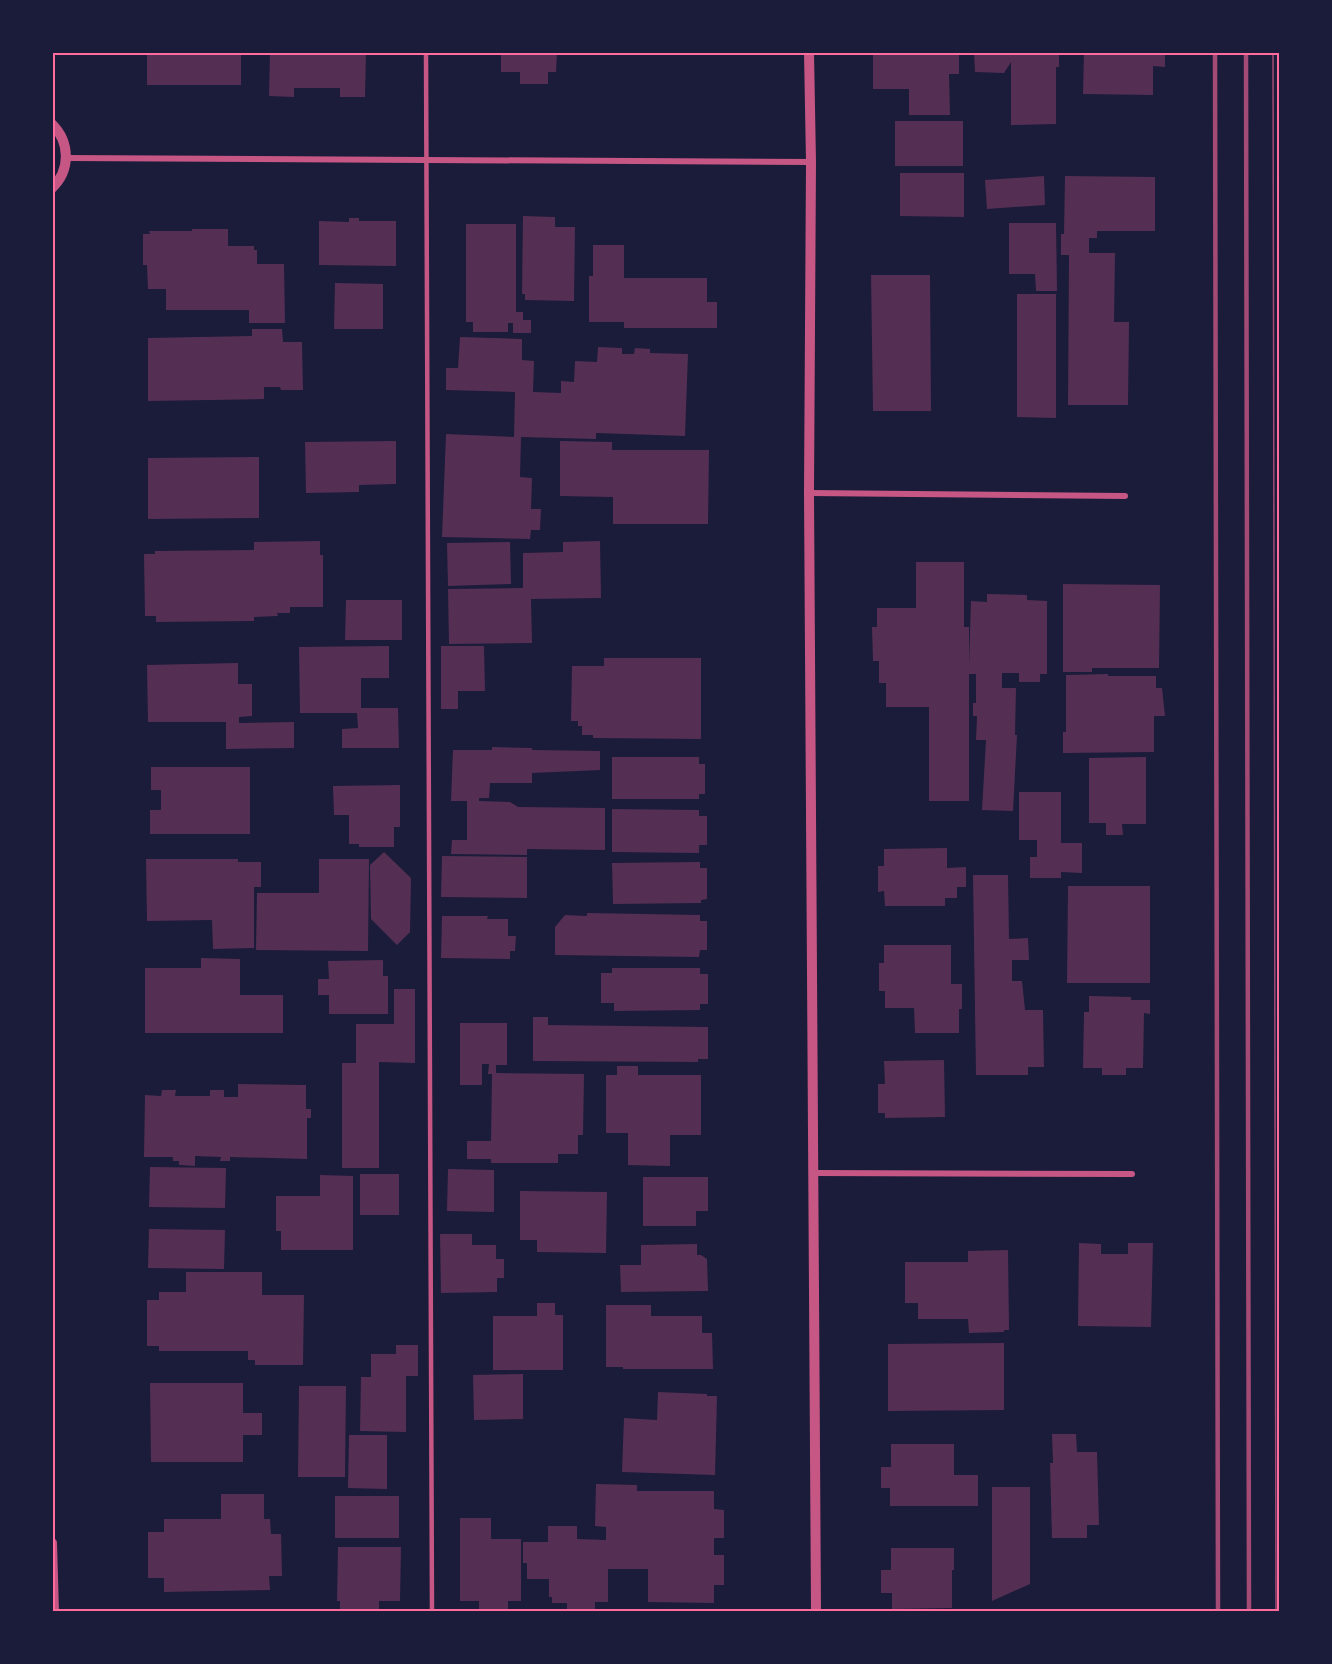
<svg xmlns="http://www.w3.org/2000/svg" width="1332" height="1664" viewBox="0 0 1332 1664" font-family="Figtree,sans-serif">
  <style>
    .building { fill: #542f53 }
    .lines { fill: none; stroke-linecap: round; stroke-linejoin: round }
    .service { stroke: #c65784; stroke-width: 4.5 }
    .minor { stroke: #c65784; stroke-width: 6 }
    .tertiary { stroke: #c65784; stroke-width: 10 }
    .tram { stroke: #a44b75; stroke-width: 1.5 }
    .rail { stroke: #a44b75; stroke-width: 4.5 }
    .neatline { fill: none; stroke: #ff6b9d; stroke-width: 2 }
  </style>
  <rect width="100%" height="100%" fill="#1b1b3a"/>
  <path class="building" d="M147,52H241V85H147Z
    M270,52H366L365,97H340V88H294V97L269,96Z
    M501,52H557L556,72H548V84H520V72H501Z
    M959,52V74H949L950,115H909V89H873V53Z
    M974,52H1059V67H1056V124L1011,125V62L1004,73L975,72Z
    M1084,52H1165V67L1153,66V95L1083,94Z
    M895,121H963V166H895Z
    M900,173H964V217L900,216Z
    M1044,176L1045,205L987,209L985,180Z
    M1065,176L1155,177V231H1097V238H1089V253H1115L1114,322H1129L1128,405H1068L1069,255H1061V234H1064Z
    M523,216L555,217V227H575L574,301L525,300V294H522Z
    M349,218H359V221H396V266L319,265V221L349,222Z
    M1009,223H1056L1057,291H1036L1035,274H1009Z
    M466,224H516V312H523V320H531V333H513V323H508V332H473V322H466Z
    M192,229H228V246H254V250H257V264H284L285,323H249V310H166V289H148L147,265H143V234H150L149,231H192Z
    M593,245H624V278H707V302H717V328H624V322H589V276H593Z
    M871,275H930L931,411H873Z
    M335,283L383,284V329H334Z
    M1017,294H1056V418L1017,417Z
    M252,329H282L283,342H302L303,390H281L280,387H264V399L148,401V338L252,336Z
    M460,337L522,339V360L534,361L533,392L561,393V381L574,382L575,361L597,362L598,347L622,348V354H634L635,348L650,349V353L688,354L685,436L596,433V439L521,437L520,477L532,478L531,509H541L540,530H531L530,539L442,537L446,434L514,437L515,392L446,390V368H458Z
    M396,441V484L359,485V492L306,493L305,442Z
    M560,441L612,442V450H709L708,524H613V497L560,496Z
    M259,457V518L148,519V458Z
    M320,541V555H323V607H290V613H277L278,616L254,617V621L156,622V616H145L144,554H155V551L254,550V542Z
    M600,541L601,598L531,599L532,643L449,644L448,589L523,588V553L563,552V542Z
    M510,542L511,584L448,586L447,543Z
    M916,562H964V627H969V665L971,601L987,602V594L1027,595V600L1047,601V674H1040V682H1019V673H1002V688H1016L1015,735H1017L1013,811L982,810L986,740H976L977,716H973V703H976V674H969V801H929V707H886V683H879V661H873L872,627H877V608H916Z
    M1063,584L1160,585L1159,668H1092V672H1063Z
    M346,600H402V640H345Z
    M389,646V678H361V708H398L399,748H342V729L358,728L357,713H300L299,647Z
    M441,646H484L485,691H458V709H441Z
    M604,658H701V739L593,738V735H582V726H578V721H571L572,666H604Z
    M238,663V684H252V716L239,717V723L294,722V748L226,749V722H148L147,665Z
    M1108,674V676H1156V688H1162L1165,716H1154V752L1063,753V732H1066V675Z
    M492,747L532,748V750L600,751V770L532,773V783H490L489,798H479V801L510,802L518,807L605,808V850L527,849V855L451,854L452,840H467V801H451L453,750H492Z
    M612,757H699V764H705V794H699V799H612Z
    M1146,757V824H1122L1123,835H1106V823H1089V758Z
    M151,767H250V834H150V810H161V790H151Z
    M400,785V827H394V847H359V844H349V815H334L333,786Z
    M1019,792H1061V843H1082V873L1061,872V878H1030V857H1037V840H1019Z
    M612,809L699,810V816H707V845H699V853L612,852Z
    M947,848V868L966,867V887H957V898H945V906H885L884,891L878,892V866H884V849Z
    M384,852L411,878L410,932L397,945L371,919L370,865Z
    M442,856L527,857V898L441,897Z
    M146,859H238V862H261V887H254V948L213,949L212,920L147,921Z
    M319,859H369L368,951L256,950L257,893H319Z
    M700,862V868H707V899L701,900V903L613,904L612,863Z
    M973,875H1008L1009,939L1028,938L1029,960H1012V981H1022L1025,1010H1043L1044,1067H1028V1075H976Z
    M1068,886H1150V983H1067Z
    M587,913L700,915V921H707V950H700L699,957L555,955V927L565,915L587,916Z
    M442,916H488L487,919H508V936H516L515,951H510V959L441,958Z
    M884,945H951V984H962V1009H959V1033H915L914,1008H885V991H879V963H884Z
    M201,958L240,959V995H283V1033H145V968H201Z
    M383,960V976H388V1014H329V995H318V979H329L328,961Z
    M612,968H700V974H708V1004H700V1010L614,1011V1003H601V973H612Z
    M394,989H415V1063L379,1062V1168H342V1063H356V1024H394Z
    M1089,996L1131,997V1000H1150V1014L1144,1013L1143,1068H1126V1075H1102V1068H1083L1084,1012H1089Z
    M533,1017H548V1025L708,1027V1059H698V1062L533,1061Z
    M460,1023H507V1065H496V1073L584,1074L583,1135H578V1154H558V1163H491V1159H467V1141H491L492,1074H488L489,1064H482V1085H460Z
    M944,1060L945,1117L885,1118V1113H878V1084H885L884,1061Z
    M617,1066H638V1075H701V1135H670V1166L628,1165V1133H606V1075H617Z
    M238,1084L306,1085V1109H311V1118H307V1159L230,1157V1161H220L221,1157L195,1156V1166L179,1165V1161H173V1157H144L145,1095L161,1096L162,1090H176L175,1096H210V1090H224V1097H238Z
    M150,1167L226,1168L225,1208L149,1207Z
    M448,1169L494,1170V1212L447,1211Z
    M360,1174H399V1215H360Z
    M320,1175L353,1176V1250H281V1231H276V1196H320Z
    M643,1177H708V1211H696V1226H643Z
    M520,1191L607,1192L606,1253L537,1252V1240H520Z
    M149,1229L225,1230L224,1269L148,1268Z
    M440,1234H472V1245H496V1259H504V1278H497V1292L441,1293Z
    M1079,1243L1101,1244V1254H1128V1243H1153L1151,1327L1078,1326Z
    M697,1244V1255H701L707,1259L708,1291L621,1292L620,1265H641V1245Z
    M1008,1250L1009,1330H1004V1332L969,1333L968,1319H918V1303H905V1262H968V1251Z
    M186,1272H262V1295H304L303,1365H255V1360H248V1351H159V1346H147V1300H159V1292H186Z
    M537,1303H555V1315H563V1370H493V1316H537Z
    M606,1305H651V1316H702V1333H712L713,1369H623V1367H606Z
    M1004,1343V1410L888,1411V1344Z
    M396,1345H418V1376H406V1432L360,1431L361,1377H371V1354H396Z
    M523,1374V1419L474,1420L473,1375Z
    M150,1383H243V1413H262V1435H243V1462H151Z
    M299,1386H346L345,1477H298Z
    M658,1392L707,1394V1396H717L715,1475L622,1472L624,1418L657,1420Z
    M1052,1434H1076L1077,1452H1097L1099,1525H1087V1538H1052L1050,1463H1053Z
    M349,1435H387V1489L348,1488Z
    M891,1444H954V1475H978V1506H890V1488H881V1467H891Z
    M596,1484L637,1485V1491H714V1509L724,1510V1538H714V1555H724V1585H714V1603L648,1602V1569H608V1602H595V1611H567V1603H552V1597H549V1579H527V1563H523V1542H548V1526H577V1539L606,1540V1527L595,1526Z
    M992,1487H1030V1584L992,1601Z
    M221,1494H264V1519H270L271,1534H281L282,1576H269L270,1590L164,1592V1578H148V1532H164V1519H221Z
    M335,1496H399V1538H335Z
    M460,1518H491V1539H521V1601H508V1610H479V1601H460Z
    M338,1547H401L400,1601H379V1611H340V1601H337Z
    M891,1548H954V1570H952V1608L892,1609V1593H881V1570H891Z"/>
  <g class="lines">
    <path class="service" d="M426,52L432,1612"/>
    <path class="minor" d="M66,158L811,162
      M809,493L1125,496
      M813,1173L1132,1174"/>
    <path class="tertiary" d="M809,52L811,162L809,493L816,1612
      M52,124C70,142 71,170 52,188
      M52,1543L54,1612"/>
    <path class="tram" d="M1273,52L1276,1612"/>
    <path class="rail" d="M1215,52L1218,1612
      M1246,52L1249,1612"/>
  </g>
  <rect width="1332" height="1664" fill="none" stroke="#1b1b3a" stroke-width="108"/>
  <rect x="54" y="54" width="1224" height="1556" class="neatline"/>
</svg>
